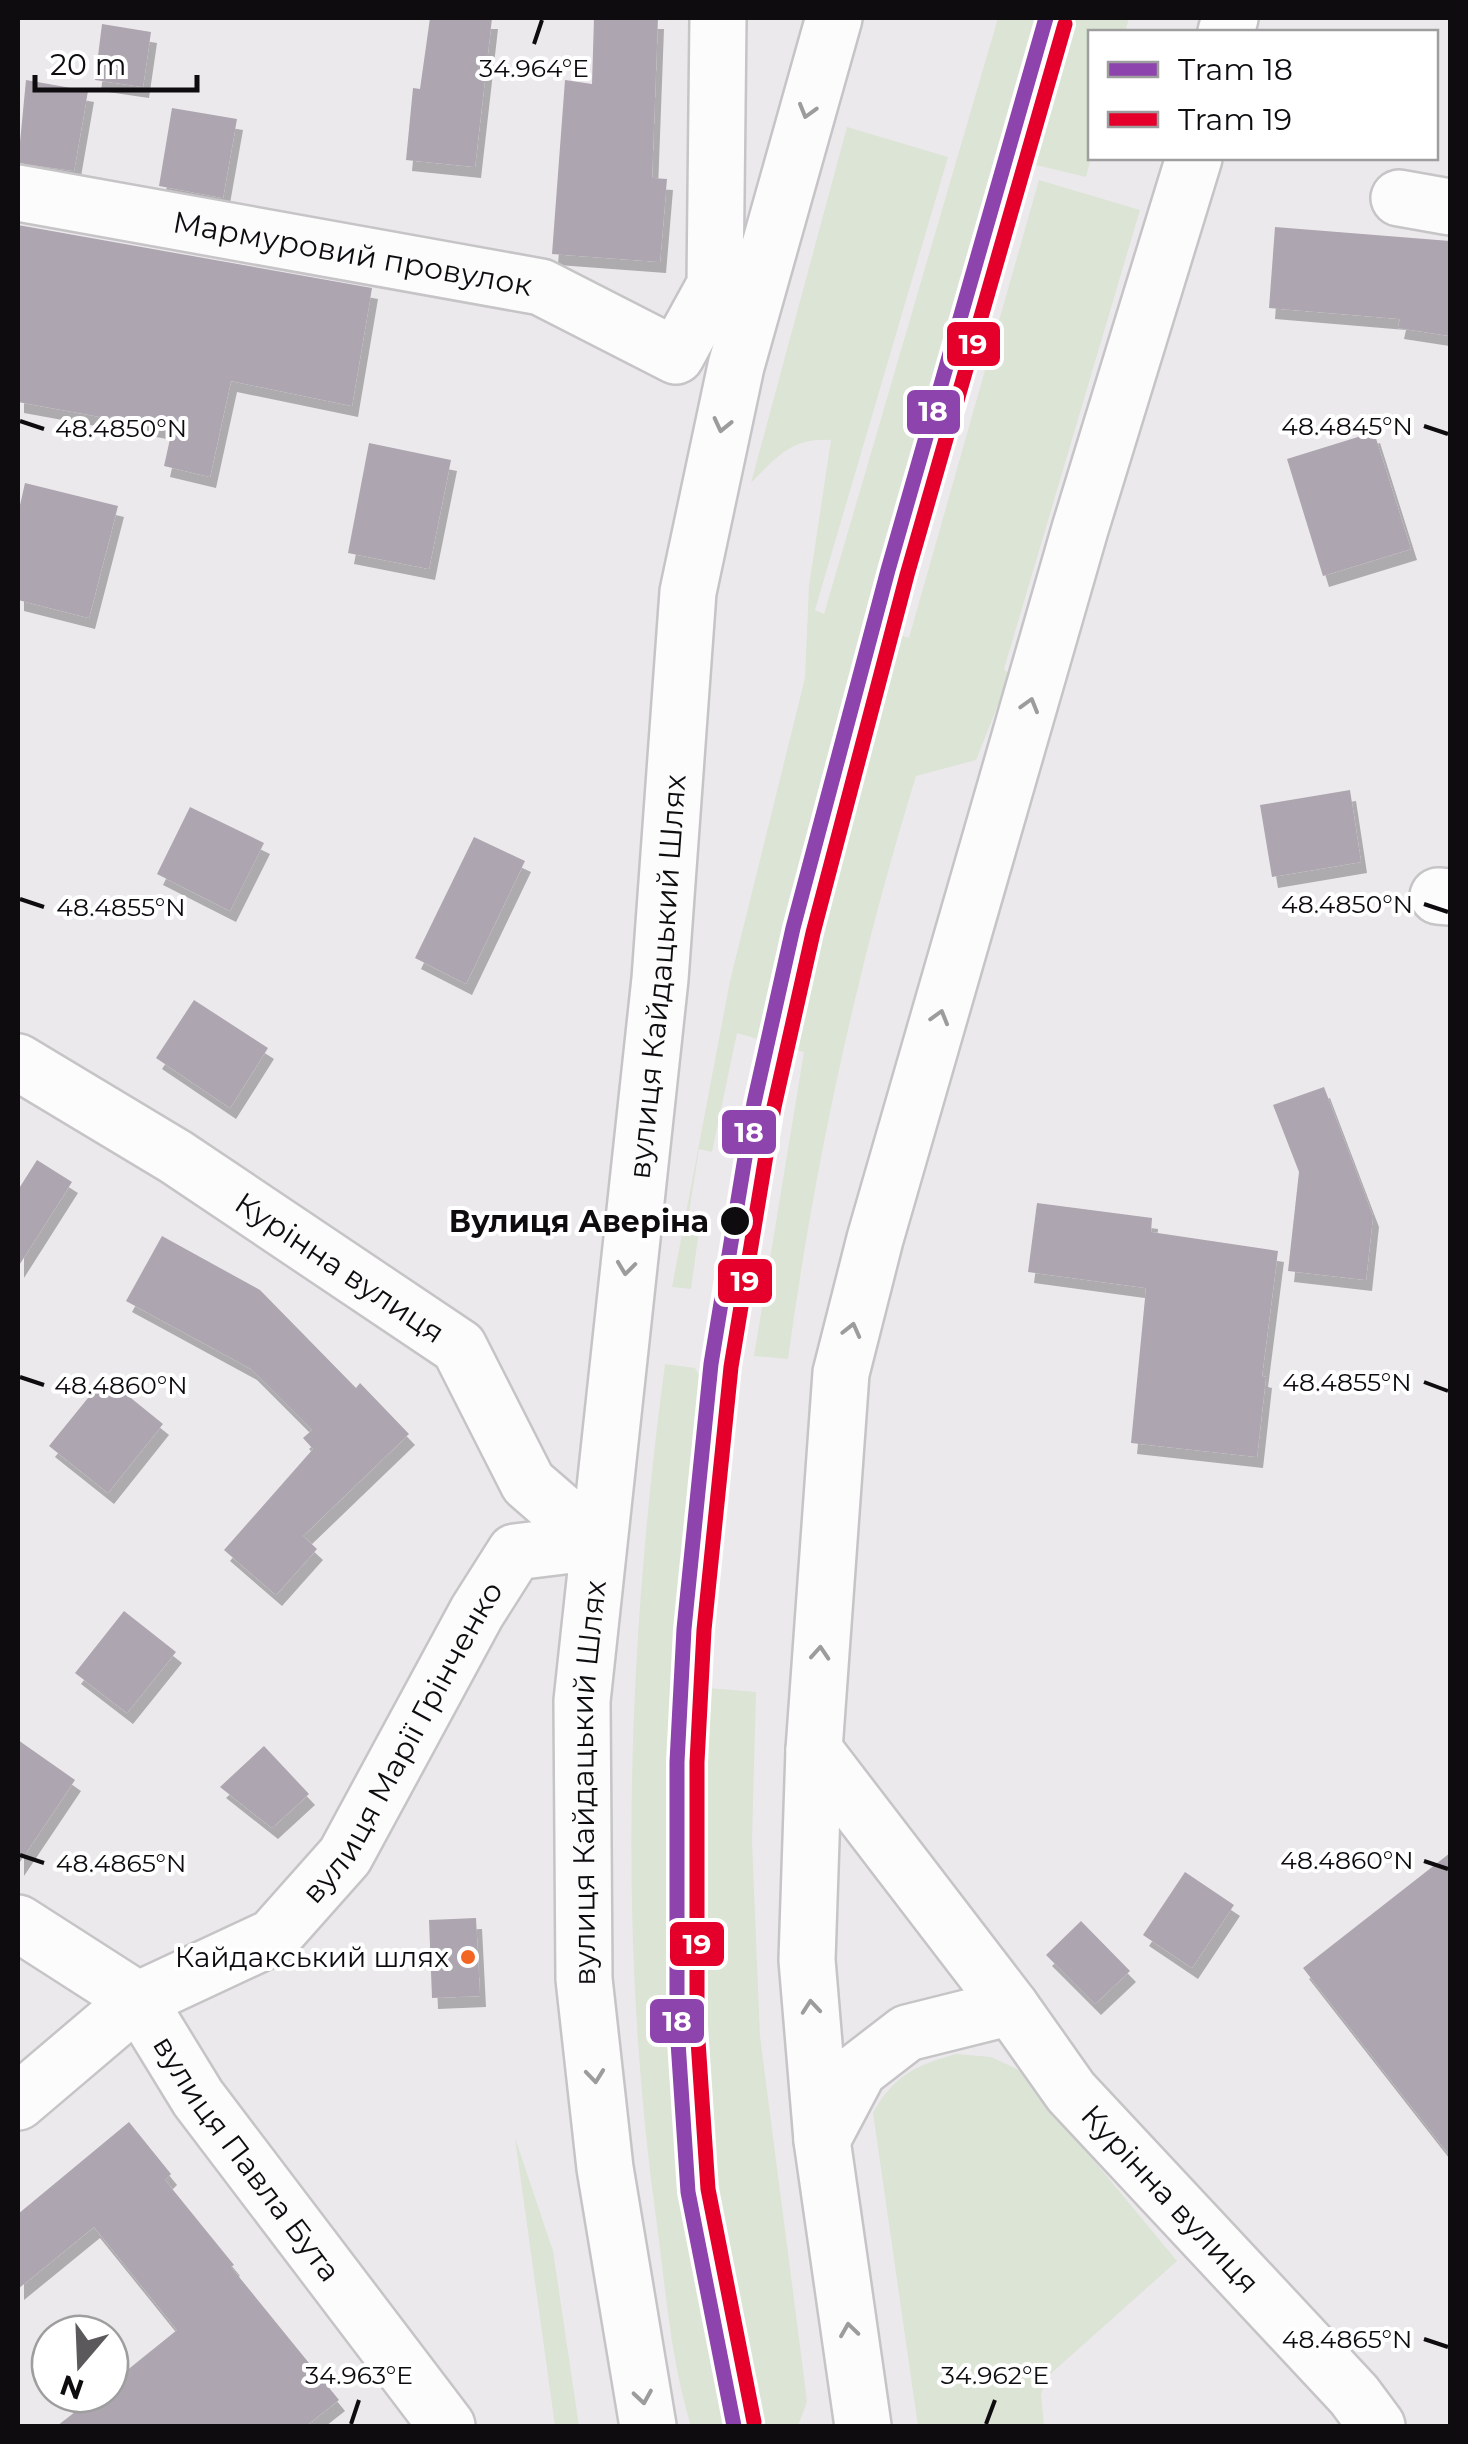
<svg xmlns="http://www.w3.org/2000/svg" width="1468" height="2444" viewBox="0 0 1468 2444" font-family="Montserrat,sans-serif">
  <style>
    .green { fill: #dbe4d5 }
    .building { fill: #ada5af; filter: url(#shadow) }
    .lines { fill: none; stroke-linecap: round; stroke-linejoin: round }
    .minor-casing { stroke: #c6c4c6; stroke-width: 60 }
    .trunk-casing { stroke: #c6c4c6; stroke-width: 60 }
    .minor { stroke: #fcfcfc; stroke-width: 55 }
    .trunk { stroke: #fcfcfc; stroke-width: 55 }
    .tram-1-casing { stroke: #fff; stroke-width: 22 }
    .tram-2-casing { stroke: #fff; stroke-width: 22 }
    .tram-1 { stroke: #8e44ad; stroke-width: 15 }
    .tram-2 { stroke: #e4002b; stroke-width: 15 }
    .oneway { stroke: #9d9c9d }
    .ticks { fill: none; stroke: #0e0c0f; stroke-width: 4 }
    .stop-dot { fill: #0e0c0f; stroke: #fff; stroke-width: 4 }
    .bus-dot { fill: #f26522; stroke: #fff; stroke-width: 4 }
    .labels { text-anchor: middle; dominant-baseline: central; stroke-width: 8; stroke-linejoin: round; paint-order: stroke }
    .bus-label { font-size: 28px; fill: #0e0c0f; stroke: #fff; text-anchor: end }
    .street-label { font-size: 30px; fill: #0e0c0f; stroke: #fff }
    .stop-label { font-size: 30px; font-weight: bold; fill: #0e0c0f; stroke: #fff; text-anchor: end }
    .ticks-label { font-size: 25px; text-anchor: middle; fill: #0e0c0f; stroke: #fff; stroke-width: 8; stroke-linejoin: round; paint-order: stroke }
    .line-badge { stroke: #fff; stroke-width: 4 }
    .badge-label { font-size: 28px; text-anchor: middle; font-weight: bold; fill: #fff }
  </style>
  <defs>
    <filter id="shadow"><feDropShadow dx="6" dy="11" stdDeviation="0" flood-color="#0004"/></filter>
  </defs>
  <rect width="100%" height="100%" fill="#ece9ed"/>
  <path class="green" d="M998,18H1129L1125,32H1090L1091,158L1086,177L1036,165L900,635L909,638L1039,180L1140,210L1004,669L1010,675L976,760L916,776C857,968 815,1161 788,1359L754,1356L804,1052L737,1033L712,1152L699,1149L689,1213L701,1216L691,1289L672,1287L730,981L805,678L809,586L831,440C791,438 778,456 751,483L847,127L948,157L815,610L824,614Z
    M665,1364L695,1368L702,1381L672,1685L756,1692L752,1841L760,2036L805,2385L807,2402L798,2426H691C671,2361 666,2293 657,2225C617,1940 627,1649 665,1364Z
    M956,2054L991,2057L1019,2070L1177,2261L1047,2377L1041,2394L1044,2426H918L873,2113C893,2076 916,2065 956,2054Z
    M515,2138L553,2251L579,2426H555Z"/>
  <path class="building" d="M430,18H492L475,167L406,160L413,88L420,89Z
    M594,18H658L652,178L667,179L660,262L552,254L565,80L592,84Z
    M102,24L151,32L143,87L95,80Z
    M26,80L88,91L74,171L18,163Z
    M172,108L237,119L223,198L159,186Z
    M18,225L372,288L352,406L231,381L210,477L164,466L172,430L18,402Z
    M1275,227L1450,241V336L1398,328L1400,319L1269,308Z
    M1374,432L1411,549L1323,576L1287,459Z
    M369,443L451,460L429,569L348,553Z
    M25,483L118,506L89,618L18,600V514Z
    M1350,790L1361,862L1272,877L1260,805Z
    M190,807L264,843L230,911L157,874Z
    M474,837L525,861L466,984L415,958Z
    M194,1000L268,1048L230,1108L156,1058Z
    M1324,1087L1373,1216L1366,1280L1288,1271L1299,1172L1273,1105Z
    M37,1160L72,1182L18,1267V1190Z
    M1037,1203L1152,1218L1151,1232L1278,1251L1262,1376L1266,1377L1257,1457L1131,1443L1146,1288L1028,1272Z
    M162,1236L260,1290L356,1388L360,1383L409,1434L303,1536L317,1549L276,1595L224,1550L313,1449L303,1438L312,1430L251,1369L126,1301Z
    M105,1377L163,1424L108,1493L49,1446Z
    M124,1611L176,1652L127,1713L75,1673Z
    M18,1740L75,1780L18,1865Z
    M264,1746L309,1794L272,1828L220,1787Z
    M1450,1853V2156L1303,1968Z
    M1185,1872L1234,1905L1192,1968L1143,1935Z
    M476,1918L480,1996L432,1998L429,1920Z
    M1081,1921L1130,1971L1095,2004L1046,1955Z
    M129,2122L171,2174L165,2180L234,2265L231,2267L339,2400L306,2426H57L98,2394H110V2384L177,2330L94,2227L18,2289V2214Z"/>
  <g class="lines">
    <defs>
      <g id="minor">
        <path id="s1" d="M18,193L541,287L676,356L715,285L718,18"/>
        <path d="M1399,198L1450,207"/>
        <path d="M1438,896L1450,897"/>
        <path id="s2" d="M18,1062L176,1157L459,1347L528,1483L596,1542"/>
        <path id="s3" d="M18,1923L138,2000L198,2098L447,2426"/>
        <path id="s4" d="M1011,2007L1071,2092L1354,2395L1377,2426"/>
        <path id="s5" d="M18,2102L138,2000L273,1937L345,1856L477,1612L515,1552L596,1542"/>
      </g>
      <g id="trunk">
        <path d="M1226,32L1230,18"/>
        <path d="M814,1750L1011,2007L907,2033L859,2070L822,2140"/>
        <path id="s6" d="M648,2426L605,2168L584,1979L582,1701L660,979L688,592L736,366L834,18"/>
        <path d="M863,2426L822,2140L807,1960L814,1750L841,1373L875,1239L1080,529L1194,158"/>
      </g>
    </defs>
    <use href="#minor" class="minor-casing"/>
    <use href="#trunk" class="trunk-casing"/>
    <use href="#minor" class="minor"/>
    <use href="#trunk" class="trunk"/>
    <defs>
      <path id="tram-1" d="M734,2426L688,2192L677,2027V1762L684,1629L711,1364L754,1103L793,928L888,570L1046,18"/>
      <path id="tram-2" d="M754,2422L708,2189L697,2026V1762L704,1630L731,1367L774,1107L813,933L907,575L1065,24"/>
    </defs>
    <use href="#tram-1" class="tram-1-casing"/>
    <use href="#tram-2" class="tram-2-casing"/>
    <use href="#tram-1" class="tram-1"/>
    <use href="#tram-2" class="tram-2"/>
  </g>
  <defs><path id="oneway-chevron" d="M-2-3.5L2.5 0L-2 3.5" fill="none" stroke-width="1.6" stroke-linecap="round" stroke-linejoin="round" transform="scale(2.5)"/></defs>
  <g class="oneway">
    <use href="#oneway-chevron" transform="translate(807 111) rotate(106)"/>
    <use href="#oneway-chevron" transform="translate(722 425) rotate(103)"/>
    <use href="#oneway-chevron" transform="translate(1030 705) rotate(-74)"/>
    <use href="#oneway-chevron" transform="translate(940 1017) rotate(-74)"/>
    <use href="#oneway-chevron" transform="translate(626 1268) rotate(97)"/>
    <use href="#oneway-chevron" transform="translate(852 1330) rotate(-76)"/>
    <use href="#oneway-chevron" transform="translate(820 1653) rotate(-86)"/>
    <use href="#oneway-chevron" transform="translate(811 2007) rotate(-95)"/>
    <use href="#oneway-chevron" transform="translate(595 2076) rotate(84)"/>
    <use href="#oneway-chevron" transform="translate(849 2330) rotate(-98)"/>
    <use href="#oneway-chevron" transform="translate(643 2397) rotate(81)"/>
  </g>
  <path class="ticks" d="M534,44L542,20M20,421L44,429M1424,426L1448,434M20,899L44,907M1424,904L1448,912M20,1377L44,1385M1424,1382L1448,1391M20,1855L44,1863M1424,1861L1448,1869M1424,2339L1448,2347M351,2424L359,2400M986,2424L995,2400"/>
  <circle class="stop-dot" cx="735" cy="1221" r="16"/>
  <circle class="bus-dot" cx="468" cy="1957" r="9"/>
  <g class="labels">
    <g class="bus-label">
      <text x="449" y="1957">Кайдакський шлях</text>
    </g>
    <g class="street-label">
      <text stroke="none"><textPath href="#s1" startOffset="340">Мармуровий провулок</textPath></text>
      <text stroke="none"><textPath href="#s6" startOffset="1458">вулиця Кайдацький Шлях</textPath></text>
      <text stroke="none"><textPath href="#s2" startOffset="382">Курінна вулиця</textPath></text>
      <text stroke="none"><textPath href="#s5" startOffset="542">вулиця Марії Грінченко</textPath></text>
      <text stroke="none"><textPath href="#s6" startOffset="648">вулиця Кайдацький Шлях</textPath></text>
      <text stroke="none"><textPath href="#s3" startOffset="335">вулиця Павла Бута</textPath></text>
      <text stroke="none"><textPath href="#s4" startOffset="250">Курінна вулиця</textPath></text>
    </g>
    <g class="stop-label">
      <text x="709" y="1221">Вулиця Аверіна</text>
    </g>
  </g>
  <g class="ticks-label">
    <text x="534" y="77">34.964°E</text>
    <text x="1347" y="435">48.4845°N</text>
    <text x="121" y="437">48.4850°N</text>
    <text x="1347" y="913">48.4850°N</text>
    <text x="121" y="916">48.4855°N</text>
    <text x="1347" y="1391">48.4855°N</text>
    <text x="121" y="1394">48.4860°N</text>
    <text x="1347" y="1869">48.4860°N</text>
    <text x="121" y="1872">48.4865°N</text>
    <text x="1347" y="2348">48.4865°N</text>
    <text x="359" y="2384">34.963°E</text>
    <text x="995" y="2384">34.962°E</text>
  </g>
  <g class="line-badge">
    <rect x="945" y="320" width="57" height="48" rx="10" fill="#e4002b"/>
    <rect x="905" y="388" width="57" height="48" rx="10" fill="#8e44ad"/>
    <rect x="720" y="1108" width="58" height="48" rx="10" fill="#8e44ad"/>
    <rect x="716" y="1257" width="58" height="48" rx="10" fill="#e4002b"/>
    <rect x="668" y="1920" width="58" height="48" rx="10" fill="#e4002b"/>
    <rect x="648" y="1997" width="58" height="48" rx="10" fill="#8e44ad"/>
  </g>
  <g class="badge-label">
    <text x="973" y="354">19</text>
    <text x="933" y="421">18</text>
    <text x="749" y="1142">18</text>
    <text x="745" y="1291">19</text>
    <text x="697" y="1954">19</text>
    <text x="677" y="2031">18</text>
  </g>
  <rect width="1468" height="2444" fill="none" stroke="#0e0c0f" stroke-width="40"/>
  <rect x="1088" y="30" width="350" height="130" fill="#ffffff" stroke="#9f9e9f" stroke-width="2.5"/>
  <rect x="1108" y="62" width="50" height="15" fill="#8e44ad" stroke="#9f9e9f" stroke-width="2.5"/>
  <text x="1178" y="80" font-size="30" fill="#0e0c0f">Tram 18</text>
  <rect x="1108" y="112" width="50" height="15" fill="#e4002b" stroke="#9f9e9f" stroke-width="2.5"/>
  <text x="1178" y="130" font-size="30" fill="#0e0c0f">Tram 19</text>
  <g transform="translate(80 2364) rotate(199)"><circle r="48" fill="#ffffff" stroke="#9f9e9f" stroke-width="2.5"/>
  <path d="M0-8L18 38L0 25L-18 38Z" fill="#5c595d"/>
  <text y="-15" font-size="28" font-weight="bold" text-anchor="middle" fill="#0e0c0f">N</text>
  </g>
  <path d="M35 75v15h162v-15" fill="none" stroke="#0e0c0f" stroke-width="5"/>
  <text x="50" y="75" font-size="30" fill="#0e0c0f" stroke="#ffffff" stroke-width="8" paint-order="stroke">20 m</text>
</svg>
